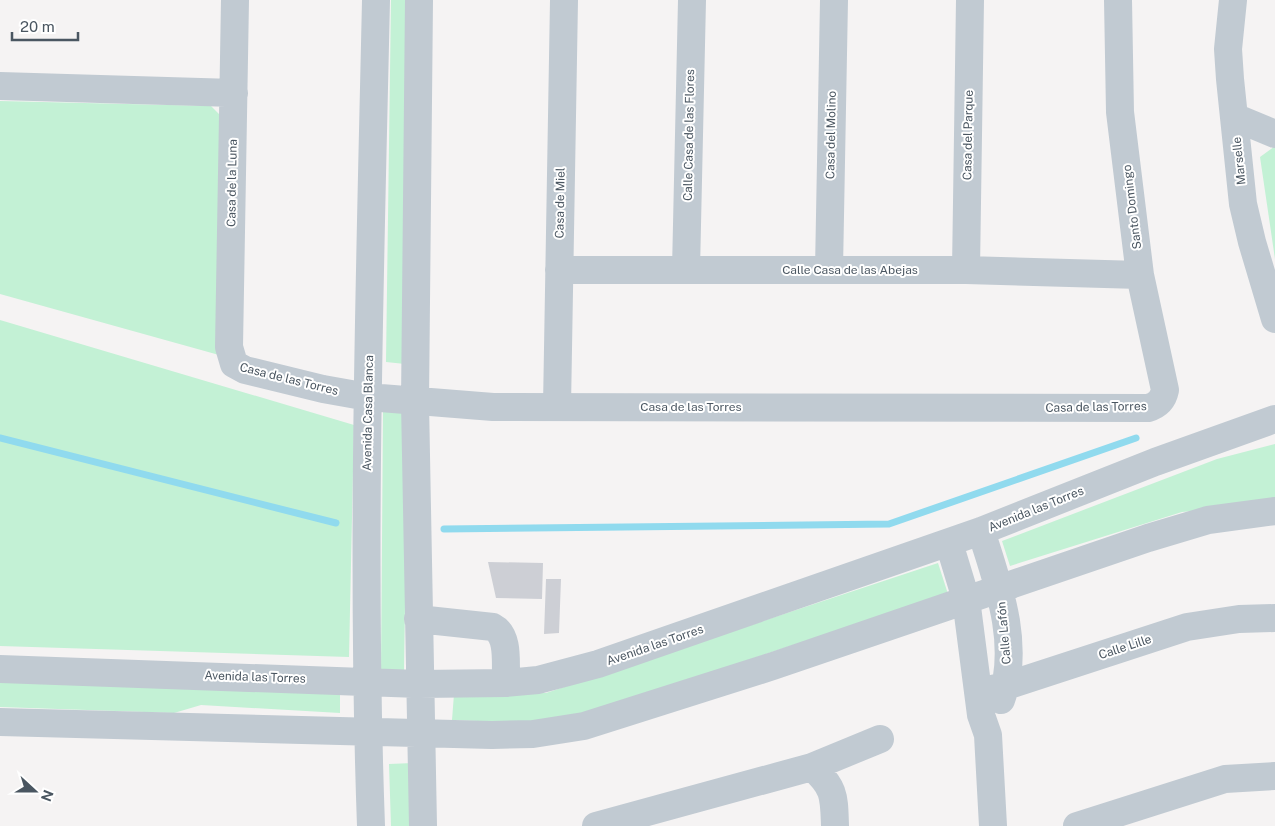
<svg xmlns="http://www.w3.org/2000/svg" width="1275" height="826" viewBox="0 0 1275 826" font-family="'Public Sans',sans-serif">
  <style>
    .green { fill: #c3f1d5 }
    .lines { fill: none; stroke-linecap: round; stroke-linejoin: round }
    .stream { stroke: #90daee; stroke-width: 7 }
    .building { fill: #cdcfd5 }
    .minor { stroke: #c1cad2; stroke-width: 28 }
    .labels { text-anchor: middle; dominant-baseline: central; stroke-width: 4; stroke-linejoin: round; paint-order: stroke }
    .street-label { font-size: 12px; fill: #4a5661; stroke: #fff }
  </style>
  <rect width="100%" height="100%" fill="#f5f3f3"/>
  <path class="green" d="M391,0H411L405,364L386,362Z
    M0,101L211,106L224,119L219,355L0,294Z
    M1275,146V259L1260,157Z
    M0,320L354,425L349,657L0,646Z
    M383,411L408,412L404,672L381,670Z
    M1275,444V503L1182,512L1010,566L1002,541L1217,459Z
    M938,563L948,594L554,724L452,720L454,694L546,693Z
    M0,678L340,687V713L201,705L174,713L0,707Z
    M413,763L415,826H391L389,764Z"/>
  <g class="lines">
    <path class="stream" d="M0,438L336,523
      M444,529L889,524L1136,438"/>
  </g>
  <path class="building" d="M488,562L543,563L542,599L496,598Z
    M546,579H561L559,633L544,634Z"/>
  <g class="lines">
    <path class="minor" d="M235,0L229,347L234,364L245,370L323,389L368,397L493,407L1148,408C1158,405 1163,400 1165,390L1140,275L1120,112L1118,0
      M419,0L415,402L423,826
      M1233,0L1228,49L1230,79L1243,204L1252,242L1275,319
      M0,86L234,93
      M1234,117L1275,134
      M559,270H966L1140,275
      M686,270L692,0
      M829,270L834,0
      M966,270L970,0
      M557,407L564,0
      M981,531C998,584 1021,645 1001,700
      M949,543L966,599L981,715L988,735L993,826
      M418,619L493,627C510,636 505,665 506,683
      M0,669L419,684L506,683L538,680L598,664L981,531L1155,462L1275,419
      M978,692L1006,686L1187,627L1239,619L1275,618
      M0,722L492,735L533,734L584,726L773,666L1148,538L1208,520L1275,511
      M812,767C835,788 834,796 835,826
      M371,826C361,551 370,275 376,0
      M596,826L812,767L880,739
      M1077,826L1225,779L1275,776"/>
  </g>
  <g class="labels">
    <g class="street-label">
      <text transform="translate(689 135) rotate(-89)">Calle Casa de las Flores</text>
      <text transform="translate(831 135) rotate(-89)">Casa del Molino</text>
      <text transform="translate(968 135) rotate(-89)">Casa del Parque</text>
      <text transform="translate(1239 161) rotate(-96)">Marselle</text>
      <text transform="translate(232 183) rotate(-89)">Casa de la Luna</text>
      <text transform="translate(560 203) rotate(-89)">Casa de Miel</text>
      <text transform="translate(1132 207) rotate(-97)">Santo Domingo</text>
      <text x="850" y="270">Calle Casa de las Abejas</text>
      <text transform="translate(289 379) rotate(14)">Casa de las Torres</text>
      <text x="691" y="407">Casa de las Torres</text>
      <text transform="translate(1096 407) rotate(-1)">Casa de las Torres</text>
      <text transform="translate(368 413) rotate(-89)">Avenida Casa Blanca</text>
      <text transform="translate(1036 509) rotate(-22)">Avenida las Torres</text>
      <text transform="translate(1004 633) rotate(-95)">Calle Lafón</text>
      <text transform="translate(655 645) rotate(-19)">Avenida las Torres</text>
      <text transform="translate(1125 647) rotate(-18)">Calle Lille</text>
      <text transform="translate(255 677) rotate(2)">Avenida las Torres</text>
    </g>
  </g>
  <g transform="translate(35 791) rotate(111)" stroke="#ffffff" stroke-width="4" paint-order="stroke">
  <path d="M0-4L9 19L0 12L-9 19Z" fill="#4a5661"/>
  <text y="-8" font-size="14" font-weight="bold" text-anchor="middle" fill="#4a5661">N</text>
  </g>
  <path d="M12 32v8h66v-8" fill="none" stroke="#4a5661" stroke-width="2.5"/>
  <text x="20" y="32" font-size="15" fill="#4a5661" stroke="#ffffff" stroke-width="4" paint-order="stroke">20 m</text>
</svg>
